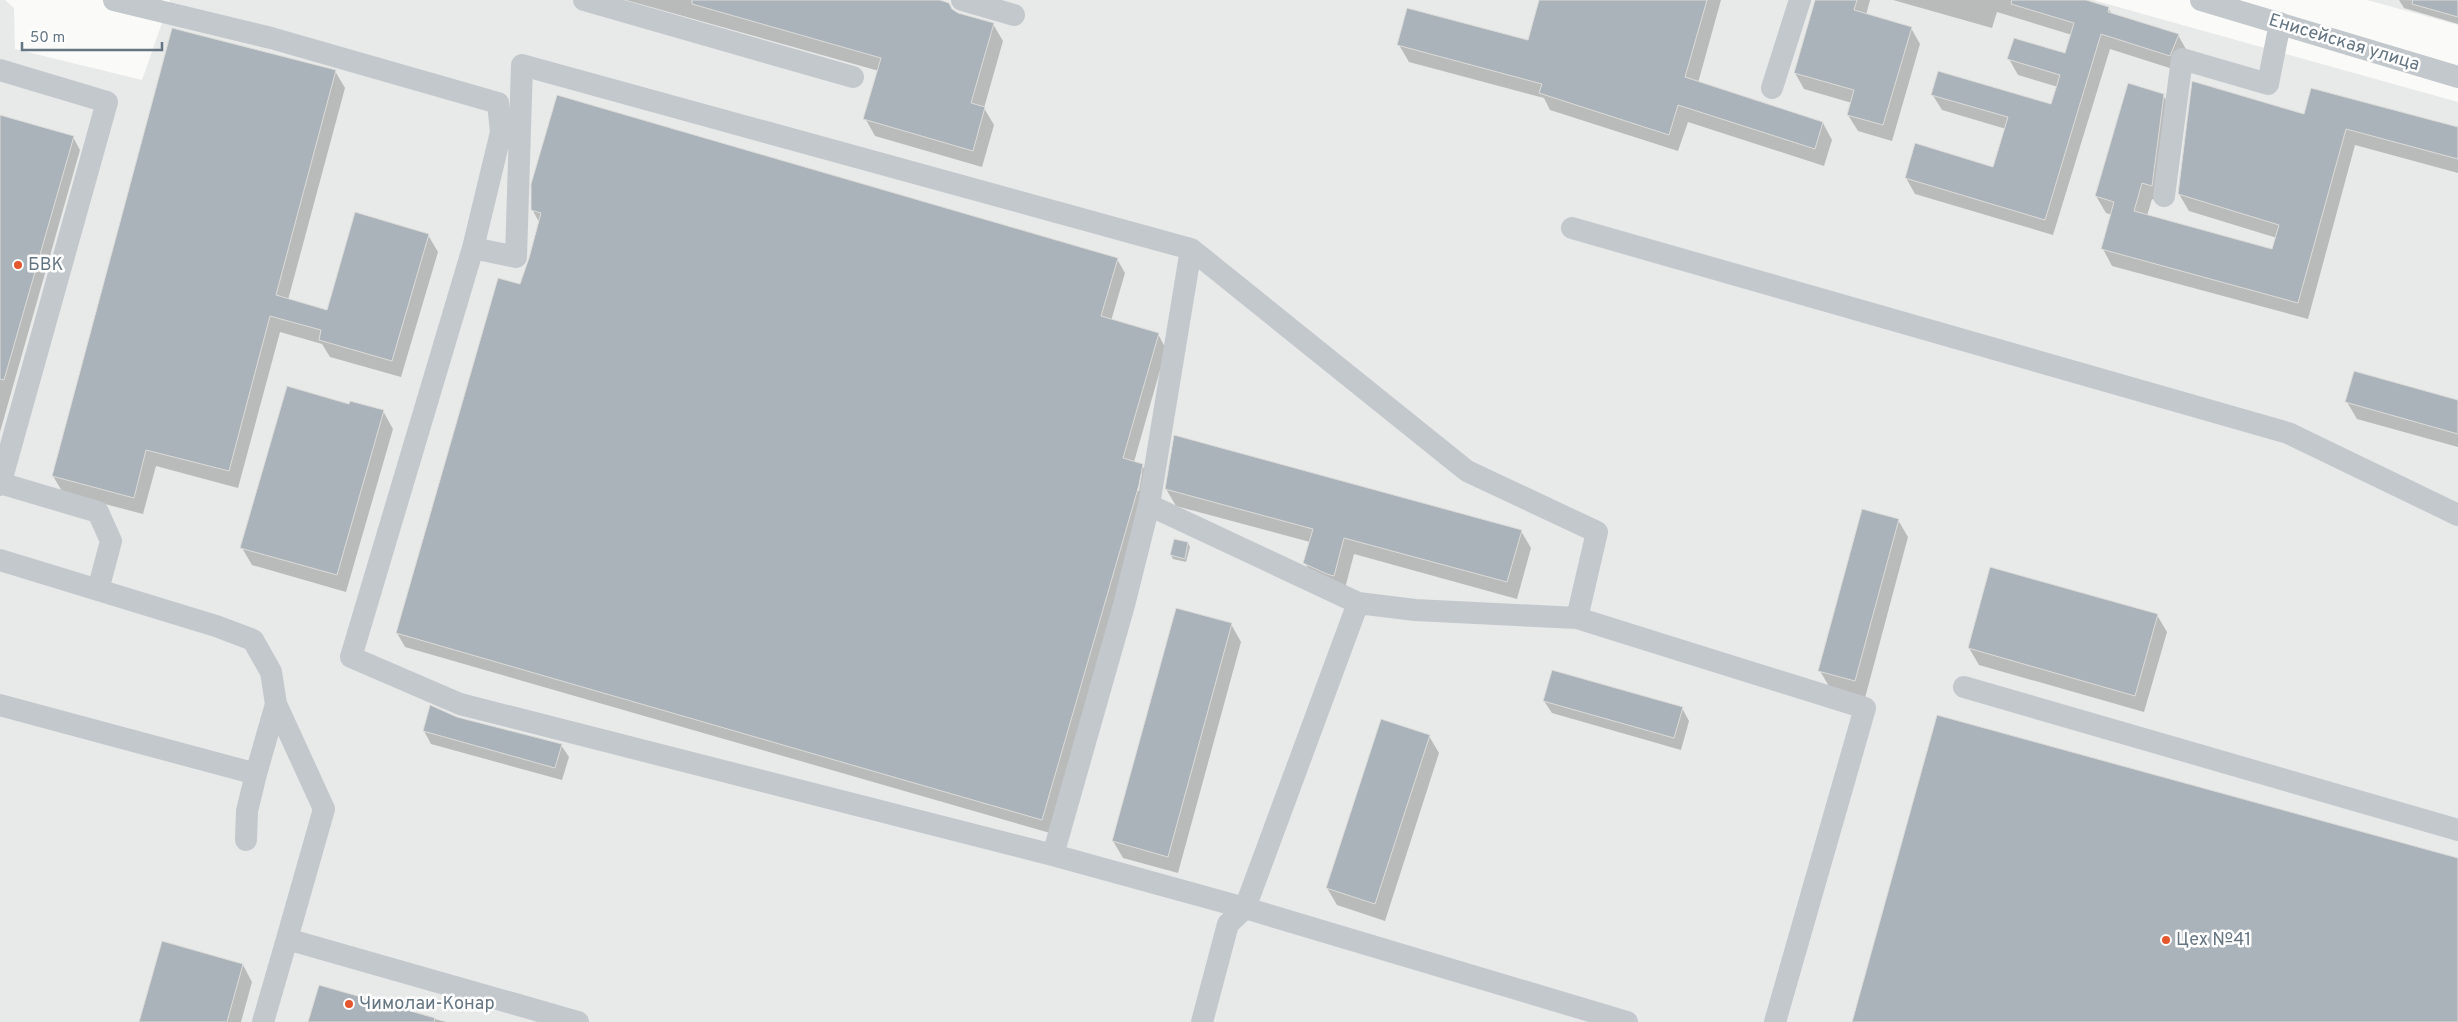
<svg xmlns="http://www.w3.org/2000/svg" width="2458" height="1022" viewBox="0 0 2458 1022" font-family="Overpass,sans-serif">
  <style>
    .built { fill: #e8e9e9 }
    .shadow { fill: #0003; fill-rule: evenodd }
    .building { fill: #aab3b9; stroke: #dcdcda }
    .lines { fill: none; stroke-linecap: round; stroke-linejoin: round }
    .minor { stroke: #c3c8cc; stroke-width: 22 }
    .poi-dot { fill: #e4572e; stroke: #fff; stroke-width: 2 }
    .labels { text-anchor: middle; dominant-baseline: central; stroke-width: 5; stroke-linejoin: round; paint-order: stroke }
    .street-label { font-size: 18px; fill: #657683; stroke: #fff }
    .poi-label { font-size: 18px; fill: #657683; stroke: #fff; text-anchor: start }
  </style>
  <rect width="100%" height="100%" fill="#fafaf8"/>
  <path class="built" d="M0,0H5L14,8L15,49L142,80L170,0H2093L2458,102V1022H0Z
    M2367,0H2458V25Z"/>
  <path class="shadow" d="M626,0H936L957,14L993,24L1003,41L984,108L994,125L982,167L875,136L865,118L879,71Z
    M1541,0H1721L1698,83L1823,123L1832,140L1824,166L1688,122L1678,151L1550,110L1544,98L1409,62L1399,45L1529,41Z
    M1816,0H1870L1866,15L1911,28L1920,44L1892,141L1858,131L1848,115L1852,103L1804,89L1795,73Z
    M1893,0H2082L2108,8L2112,14L2178,35L2187,51L2179,71L2110,49L2053,235L1915,194L1906,178L1994,168L2006,129L1942,110L1932,94L2052,105L2058,87L2018,75L2009,59L2066,55L2072,35L1997,12L1992,28Z
    M2399,0L2458,1V24L2404,8Z
    M335,71L345,88L288,300L328,312L428,235L438,252L401,377L330,357L322,344L280,332L238,488L156,466L143,514L63,493L53,476Z
    M2163,95L2173,112L2161,202L2152,199L2147,216L2273,251L2277,238L2189,211L2179,194L2305,115L2458,129V173L2355,145L2308,319L2112,266L2103,249L2112,215L2106,213L2096,196Z
    M0,116L73,137L80,150L0,432Z
    M532,209L1117,259L1125,273L1111,321L1158,334L1166,349L1134,462L1142,465L1150,479L1050,833L405,647L397,633L530,258L539,222ZM1139,474H1142L1139,491H1137Z
    M2458,401V447L2357,419L2347,402Z
    M350,405L383,411L393,429L346,592L252,565L242,548Z
    M1166,489L1521,531L1531,548L1517,599L1354,554L1344,592L1315,580L1305,563L1310,542L1176,506Z
    M1898,520L1908,537L1865,698L1830,688L1820,671Z
    M1188,543L1190,547L1186,562L1173,559L1171,555Z
    M1991,569L2157,615L2167,632L2144,712L1979,665L1969,648Z
    M1231,624L1241,642L1178,873L1123,858L1113,841Z
    M1544,701L1682,708L1689,721L1681,750L1552,713Z
    M456,718L561,745L569,757L562,780L431,744L424,731Z
    M1429,736L1439,753L1385,921L1337,905L1327,888Z
    M243,965L252,982L241,1022H140Z
    M319,987L446,1022H310Z"/>
  <path class="building" d="M692,0H940L949,3L952,9L958,13L994,23L971,103L985,107L973,151L863,119L881,58L692,4Z
    M1539,0H1707L1685,77L1823,122L1815,149L1678,105L1669,135L1539,93L1542,84L1397,45L1407,8L1528,40Z
    M1815,0H1857L1854,10L1912,27L1883,125L1847,115L1854,90L1794,73Z
    M2012,0H2086L2109,7L2108,12L2179,34L2170,56L2101,34L2045,220L1905,178L1915,143L1993,167L2008,117L1931,95L1938,71L2051,104L2060,75L2007,59L2014,38L2065,53L2074,23L2011,4Z
    M2413,0H2458V17L2412,4Z
    M172,28L336,70L276,295L327,310L355,212L429,234L392,361L319,340L321,330L270,316L229,471L146,450L134,498L52,476Z
    M2192,81L2304,114L2311,88L2458,127V159L2346,129L2298,303L2101,249L2114,202L2095,196L2128,83L2164,94L2152,186L2142,183L2134,211L2272,249L2279,225L2178,194Z
    M557,95L1118,258L1101,316L1159,333L1123,458L1143,464L1139,485L1042,820L396,633L498,278L520,284L529,258L541,213L531,210V184Z
    M0,115L74,136L4,380L0,379Z
    M2354,371L2458,400V434L2345,402Z
    M287,386L349,404L350,401L384,410L337,575L240,548Z
    M1174,435L1522,530L1507,582L1344,538L1334,576L1327,574L1303,563L1313,529L1165,489Z
    M1862,509L1899,519L1855,681L1818,671Z
    M1174,539L1188,542L1185,559L1170,555Z
    M1990,567L2158,614L2135,696L1968,648Z
    M1176,608L1232,623L1168,857L1112,841Z
    M1552,670L1683,707L1674,738L1543,701Z
    M430,705L457,717L562,744L555,768L423,731Z
    M1937,715L2458,858V1022H1852Z
    M1381,719L1430,735L1375,904L1326,888Z
    M162,941L243,964L227,1022H139Z
    M319,985L435,1018L434,1022H308Z"/>
  <g class="lines">
    <path class="minor" d="M114,0L271,38L498,103L501,132L473,248L351,657L460,704L1053,855L1245,908L1627,1022
      M584,0L853,77
      M962,0L1014,15
      M2201,0L2458,77
      M0,70L107,102L0,485
      M1772,88L1800,0
      M2164,196L2182,59L2268,84L2280,23
      M1572,228L2288,433L2458,515
      M473,248L516,257L522,65L1191,249L1467,471L1597,532L1577,618L1865,708L1775,1022
      M1191,249L1149,505L1358,603L1245,908L1228,924L1202,1022
      M0,483L98,512L111,541L98,590
      M0,560L216,626L253,640L271,672L276,704L324,809L287,939L578,1022
      M1358,603L1415,610L1577,618
      M1964,687L2458,830
      M0,705L256,774L276,704
      M246,840L247,811L256,774
      M1053,855L1124,605L1149,505
      M263,1022L287,939"/>
  </g>
  <g class="poi-dot">
    <circle cx="18" cy="265" r="5"/>
    <circle cx="2166" cy="940" r="5"/>
    <circle cx="349" cy="1004" r="5"/>
  </g>
  <g class="labels">
    <g class="street-label">
      <text transform="translate(2344 43) rotate(17)">Енисейская улица</text>
    </g>
    <g class="poi-label">
      <text x="28" y="265">БВК</text>
      <text x="2176" y="940">Цех №41</text>
      <text x="359" y="1004">Чимолаи-Конар</text>
    </g>
  </g>
  <path d="M22 42v8h140v-8" fill="none" stroke="#657683" stroke-width="2.5"/>
  <text x="30" y="42" font-size="15" fill="#657683" stroke="#ffffff" stroke-width="4" paint-order="stroke">50 m</text>
</svg>
